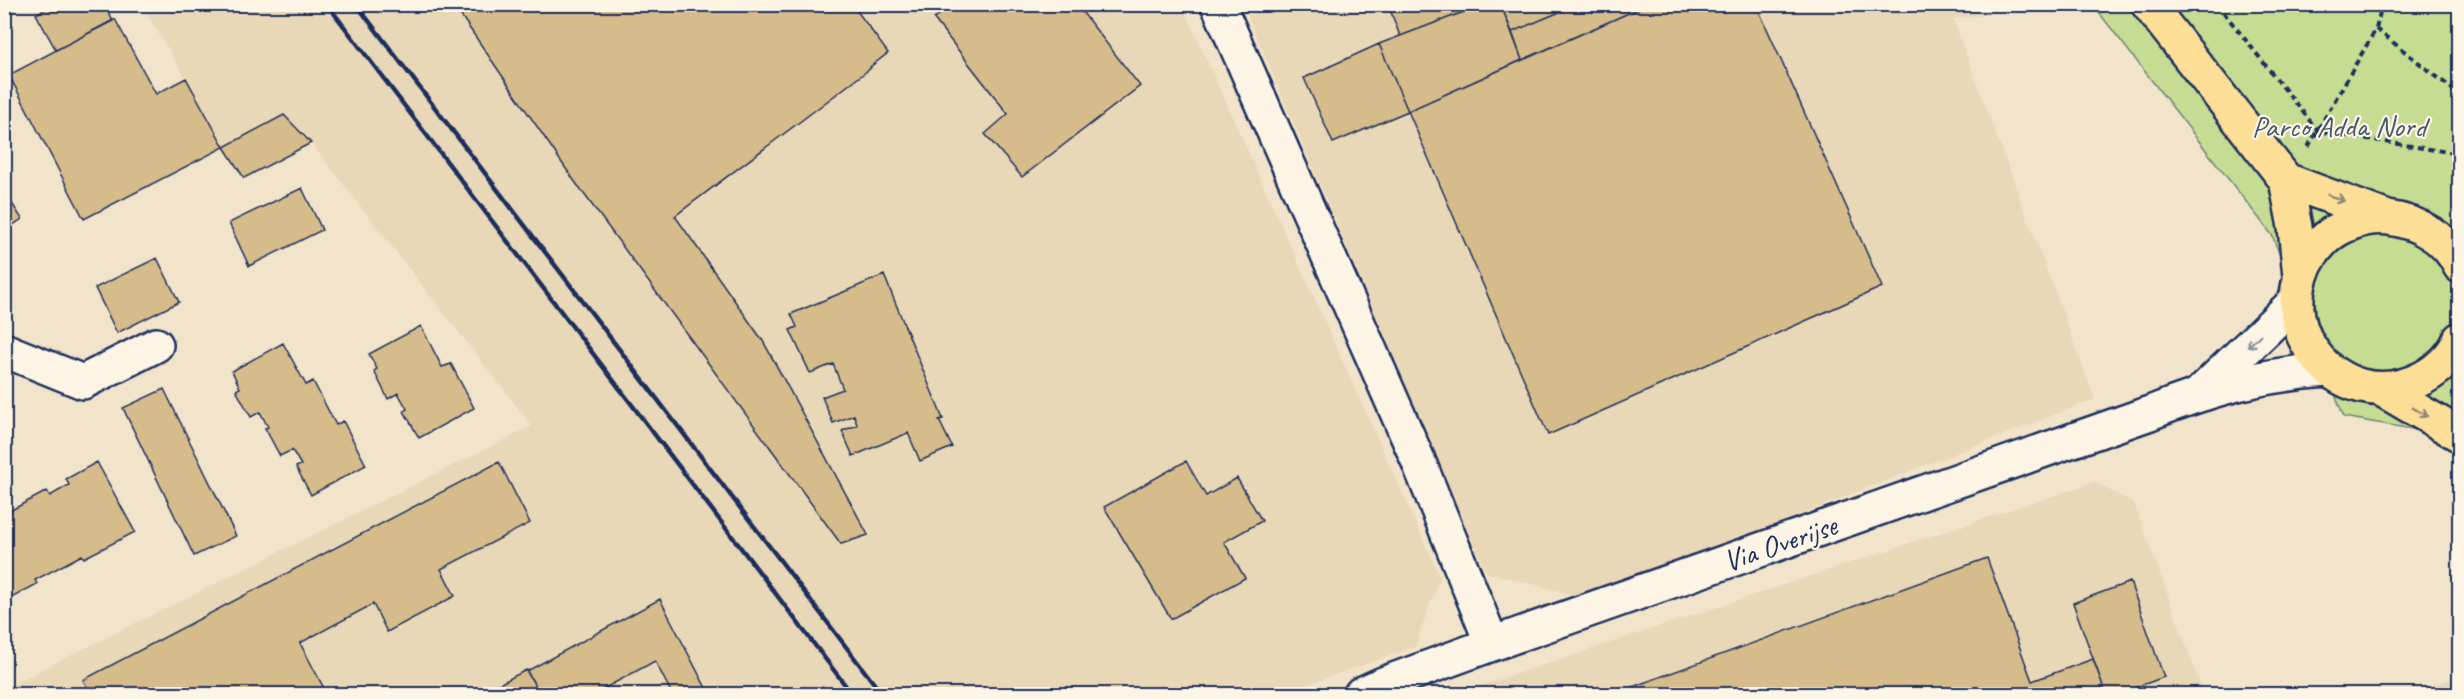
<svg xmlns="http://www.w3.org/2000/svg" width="2464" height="699" viewBox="0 0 2464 699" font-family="Caveat,sans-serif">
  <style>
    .built { fill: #e9d8b7 }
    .green { fill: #c5dc92; stroke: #708678; stroke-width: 1.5 }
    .building { fill: #d6bb8b; stroke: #1b2f5e; stroke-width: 1.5 }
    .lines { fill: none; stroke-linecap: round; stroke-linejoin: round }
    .minor-casing { stroke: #1b2f5e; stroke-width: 38 }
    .primary-casing { stroke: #1b2f5e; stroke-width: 38 }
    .path { stroke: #1b2f5e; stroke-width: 4; stroke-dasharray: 6 4.5; stroke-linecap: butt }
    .minor { stroke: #fcf5e5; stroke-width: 33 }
    .primary { stroke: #fdde96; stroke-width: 33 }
    .rail { stroke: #1b2f5e; stroke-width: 4.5 }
    .oneway { stroke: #8c867a }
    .oneway2 { stroke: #8c92a2 }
    .labels { text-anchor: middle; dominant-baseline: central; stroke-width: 4.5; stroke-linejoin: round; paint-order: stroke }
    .park-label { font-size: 30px; fill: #465a6b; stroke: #fcf5e5 }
    .street-label { font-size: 30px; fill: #1b2f5e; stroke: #fcf5e5 }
  </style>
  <rect width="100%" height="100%" fill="#f1e4ca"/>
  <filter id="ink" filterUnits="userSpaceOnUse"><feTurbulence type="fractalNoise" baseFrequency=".0167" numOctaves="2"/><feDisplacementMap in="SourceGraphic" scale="12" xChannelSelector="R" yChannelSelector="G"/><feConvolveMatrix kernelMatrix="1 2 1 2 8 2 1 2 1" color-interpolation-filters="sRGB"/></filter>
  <g filter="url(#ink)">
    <path class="built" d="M141,5H1182L1440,577L1415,647L1300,687L1297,694H5V688L532,426L311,143L285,116L224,147L186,78Z
      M1243,5H1981L1989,14L1953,19L2095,399L1586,598L1486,572Z
      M2094,482L2134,503L2204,694H1456Z
      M2459,676V694H2403Z"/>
    <path class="green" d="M2093,5H2459V444L2452,436L2344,417L2272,235Z"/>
    <path class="building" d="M53,4H104L113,21L56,50L36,14Z
      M453,4H852L888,53L870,67L871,68L675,216L763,341L868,535L841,544L573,179Z
      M952,4H1076L1140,86L1022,177L985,134L1008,114L934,19Z
      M1388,4H1485L1400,36Z
      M1485,4H1498L1501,11L1503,10L1522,60L1408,111L1379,44Z
      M1498,4H1579L1512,32L1503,10L1501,11Z
      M1579,4H1649L1522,60L1512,32Z
      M1649,4H1756L1882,287L1548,435L1408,111Z
      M115,19L156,94L186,78L224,147L84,219L9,75Z
      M1379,44L1408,111L1333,143L1304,78Z
      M284,115L311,143L244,178L224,147Z
      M302,188L322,230L249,266L229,223Z
      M4,191L22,219L4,231Z
      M157,258L179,302L117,333L95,288Z
      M884,275L943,419L939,420L952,447L920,461L908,433L853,456L842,431L857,425L854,415L833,423L822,397L843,389L833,364L810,373L790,330L797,327L791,314Z
      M421,326L442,367L451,364L474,408L419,438L404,411L407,409L398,393L388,399L374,371L377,369L369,354Z
      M283,343L306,385L313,381L336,425L343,421L366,465L311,495L296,467L301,465L292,450L280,456L265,428L268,427L260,412L251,417L236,390L240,388L232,371Z
      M164,389L236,536L194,556L123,408Z
      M1186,461L1206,496L1237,478L1262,521L1224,542L1245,578L1171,619L1104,507Z
      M97,462L135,532L84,558L82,555L35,580L37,584L4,602V514L47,491L50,496L69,485L66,479Z
      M499,462L530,523L441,569L455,596L387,632L373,604L300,643L327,694H91L83,680Z
      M1987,558L2032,681L2093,659L2106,694H1613Z
      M2130,582L2164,677L2118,694H2106L2073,603Z
      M660,599L709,694H672L655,661L594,694H540L527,671Z
      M526,670L540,694H480Z"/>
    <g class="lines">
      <defs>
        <path id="minor" d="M1218,4L1418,460L1492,644
          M4,350L83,382L156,345
          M2200,393L2296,301
          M1361,694L1383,684L1492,644L2150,413C2209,389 2264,374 2328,370"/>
        <path id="primary" d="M2148,4L2286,180L2295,227L2300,276
          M2286,180L2385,217
          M2460,266C2447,238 2418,222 2388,218C2365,215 2337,226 2322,242C2254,314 2336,423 2423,378C2439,369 2453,356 2460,339
          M2381,389L2460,435"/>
      </defs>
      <use href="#minor" class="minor-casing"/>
      <use href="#primary" class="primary-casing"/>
      <path class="path" d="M2217,4L2318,131L2460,154
        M4,21L15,4
        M2376,29L2460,95
        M2308,147L2376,29L2382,4"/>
      <use href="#minor" class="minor"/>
      <use href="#primary" class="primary"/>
      <path class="rail" d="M327,4L852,694
        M356,4L882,694"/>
    </g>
    <defs><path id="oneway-shaft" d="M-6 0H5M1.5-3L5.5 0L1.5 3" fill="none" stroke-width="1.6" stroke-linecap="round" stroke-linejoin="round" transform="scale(1.5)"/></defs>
    <g class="oneway">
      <use href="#oneway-shaft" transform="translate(2336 198) rotate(21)"/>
      <use href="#oneway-shaft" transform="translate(2420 412) rotate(30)"/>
    </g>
    <use class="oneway2" href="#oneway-shaft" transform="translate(2254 341) rotate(136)"/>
  </g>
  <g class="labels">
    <g class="park-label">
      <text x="2339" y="126">Parco Adda Nord</text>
    </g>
    <g class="street-label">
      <text transform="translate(1780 543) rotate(-19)">Via Overijse</text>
    </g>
  </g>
  <rect width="2464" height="699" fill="none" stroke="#fcf5e5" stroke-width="24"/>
  <rect x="12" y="12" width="2440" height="675" fill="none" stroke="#1b2f5e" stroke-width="2" filter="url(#ink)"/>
</svg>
